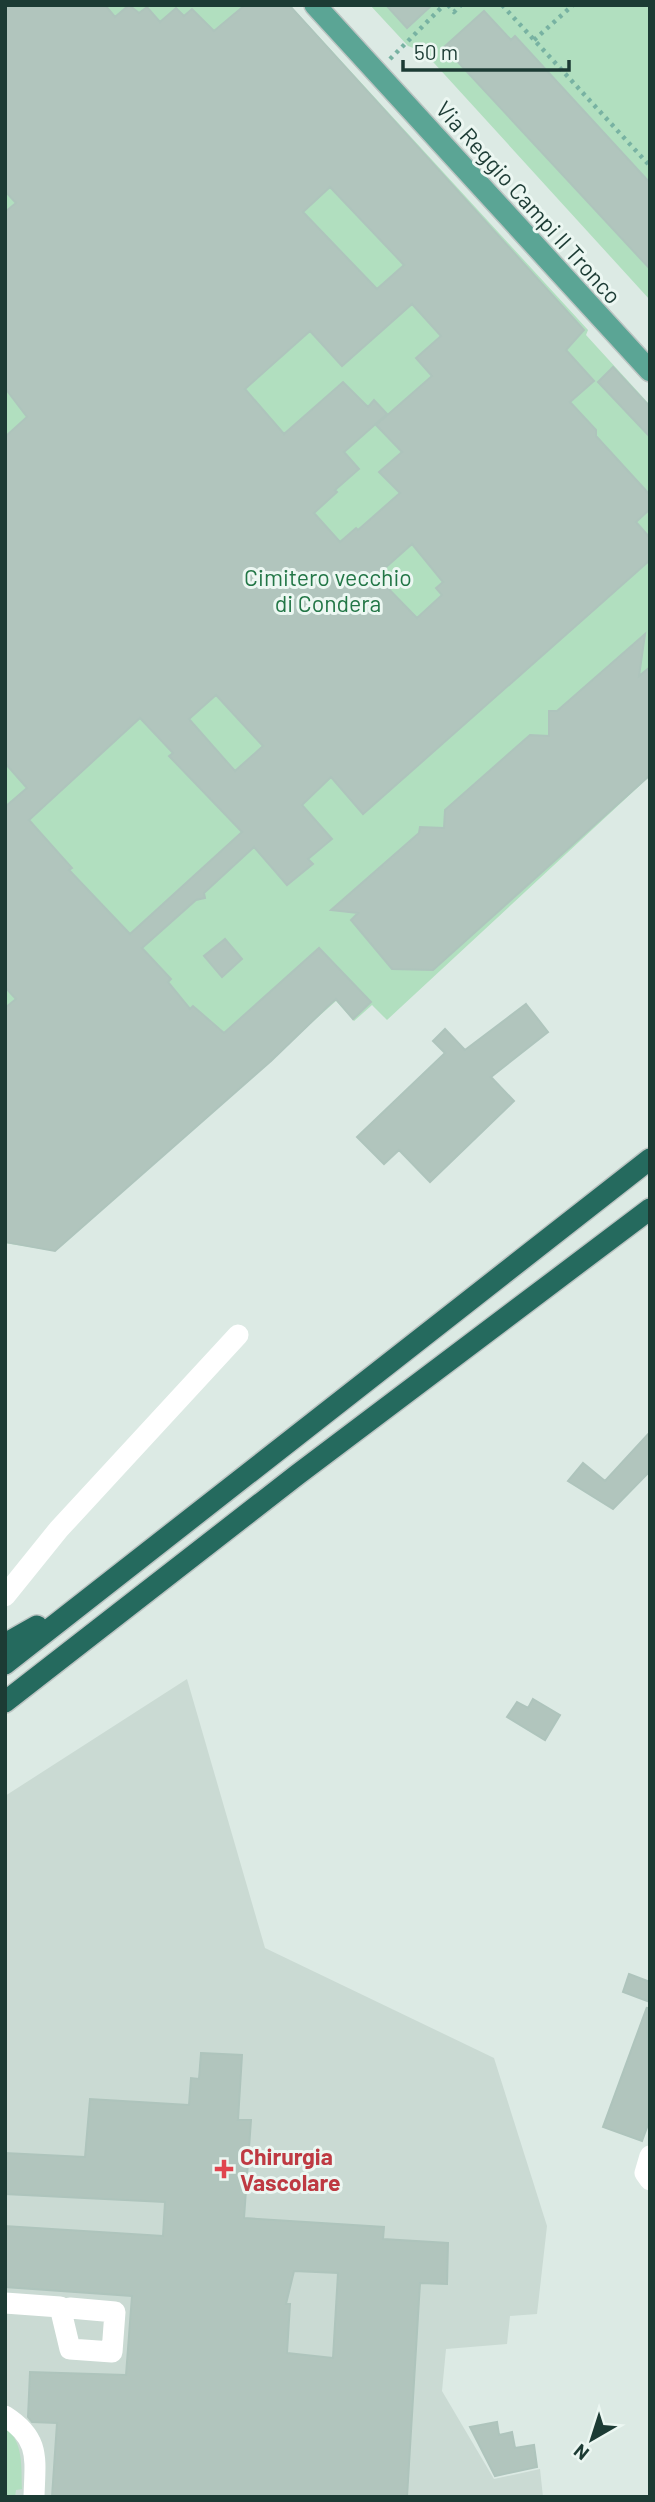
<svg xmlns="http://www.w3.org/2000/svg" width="655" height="2502" viewBox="0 0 655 2502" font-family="Barlow,sans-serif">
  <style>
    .built { fill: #cadad3 }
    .green { fill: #b1dfbf }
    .building { fill: #b1c5bd; stroke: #aec4bc; stroke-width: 2; fill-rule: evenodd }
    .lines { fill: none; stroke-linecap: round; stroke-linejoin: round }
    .major-casing { stroke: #bbc4c2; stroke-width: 24 }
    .highway-casing { stroke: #bbc4c2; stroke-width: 24 }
    .path { stroke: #78b2a2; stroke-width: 4.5; stroke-dasharray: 3.5 5; stroke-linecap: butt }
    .minor { stroke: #fff; stroke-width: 21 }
    .major { stroke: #5ba595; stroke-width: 21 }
    .highway { stroke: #256a5e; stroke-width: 21 }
    .health-dot { fill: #e0444e; stroke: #ecf7f2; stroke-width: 2.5 }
    .labels { text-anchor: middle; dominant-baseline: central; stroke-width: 6; stroke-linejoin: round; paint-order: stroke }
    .street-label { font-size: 23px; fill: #1c3b34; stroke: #ecf7f2 }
    .park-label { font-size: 23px; fill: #227646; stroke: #ecf7f2 }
    .health-label { font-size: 23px; font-weight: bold; fill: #be3a42; stroke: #ecf7f2; text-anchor: start }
  </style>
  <rect width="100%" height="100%" fill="#dceae4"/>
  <path class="built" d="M187,1679L265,1948L494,2058L547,2226L537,2314L510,2316L507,2344L446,2349L442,2391L494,2479L540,2469L543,2497H5V1796Z"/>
  <path class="green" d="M5,5H290L588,330L586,335L650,405V776L387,1020L372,1005L354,1021L336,1001L59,1248L48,1250L5,1243Z
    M370,5H650V300L424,52L408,46Z
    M5,2427C24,2443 21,2466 22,2489L16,2490L15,2497H5Z"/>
  <path class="building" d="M5,5H105L115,17L129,5L139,13L147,7L160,22L176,8L184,16L192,9L214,31L245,5H289L584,330L566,350L594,381L570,402L596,430V436L650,495V509L636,522L650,538V560L596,608L363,814L331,777L302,805L332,839L308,859L313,864L287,885L254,847L204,893L205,898L196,900L142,948L171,979L168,982L190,1009L193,1006L224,1033L319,948L371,1002L353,1019L336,999L327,1007L271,1061L55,1251L5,1242V1008L16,999L5,987V807L27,788L5,763V437L27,417L5,388V212L16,203L5,191ZM330,187L404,265L377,289L303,212ZM412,304L441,336L416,358L432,376L376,425L402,452L379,472L400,493L358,530L356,528L340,542L314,513L337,492L335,490L359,469L344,452L387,414L374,400L368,407L343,382L284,434L245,389L310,331L342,366ZM412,544L443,582L436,588L442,595L417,618L376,576ZM216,695L263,746L235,771L189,719ZM140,718L173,753L169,756L242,832L130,934L69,870L72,868L29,820Z
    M386,5H432L407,28Z
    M484,11L511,40L515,36L650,183V269L444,47Z
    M613,367L650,407V437L598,382Z
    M645,634L639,676L650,667V775L433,970L392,969L351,920L358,913L331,910L419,833L420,827L444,828L445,810L530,735L549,736V711H557Z
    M225,939L242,959L222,977L204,956Z
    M526,1004L548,1032L491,1077L514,1101L430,1182L399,1150L384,1164L357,1137L445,1053L433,1041L445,1029L465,1050Z
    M650,1432V1471L613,1509L568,1481L583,1463L605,1481Z
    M533,1699L560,1715L545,1740L507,1717L517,1702L528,1708Z
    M629,1974L650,1982V2002L623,1992Z
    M647,2007L650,2119L642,2141L603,2127Z
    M201,2053L242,2055L238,2120H251L244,2218L384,2227L383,2239L448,2243L447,2284L420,2283L407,2497H52L57,2423L32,2422L28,2417L30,2372L126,2375L132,2296L5,2287V2226L163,2236L165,2202L5,2194V2153L85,2157L90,2099L189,2105L191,2078L199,2079ZM294,2271L338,2273L333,2358L287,2353L290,2304H286Z
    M497,2422L499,2435L512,2432L515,2448L534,2445L537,2467L495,2476L470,2427Z"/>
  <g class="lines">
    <defs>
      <path id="major" d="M315,5L650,371"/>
      <path id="highway" d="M5,1644L37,1626
        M5,1664L650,1159
        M5,1702L297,1475L650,1209"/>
    </defs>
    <use href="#major" class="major-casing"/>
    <use href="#highway" class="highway-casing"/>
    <path class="path" d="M448,5L454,12L461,5
      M502,5L650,166
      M534,40L573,5
      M390,59L444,5"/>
    <path class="minor" d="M5,1596L59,1529L238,1335
      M650,2156L645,2173L650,2180
      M5,2303L60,2307L70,2349L112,2352L115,2312L70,2308
      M5,2416C41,2439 35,2459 34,2497"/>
    <use href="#major" class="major"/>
    <use href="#highway" class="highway"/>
  </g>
  <path class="health-dot" d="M220.5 2158.5h7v7h7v7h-7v7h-7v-7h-7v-7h7z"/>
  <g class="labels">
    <g class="street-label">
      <text transform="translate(529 202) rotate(48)">Via Reggio Campi II Tronco</text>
    </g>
    <g class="park-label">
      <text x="328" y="577">Cimitero vecchio<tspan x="328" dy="26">di Condera</tspan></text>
    </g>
    <g class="health-label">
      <text x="240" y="2156">Chirurgia<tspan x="240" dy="26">Vascolare</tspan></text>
    </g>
  </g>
  <rect width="655" height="2502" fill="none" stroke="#1c3b34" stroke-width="14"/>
  <g transform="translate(592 2439) rotate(219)" stroke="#ecf7f2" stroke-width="5" paint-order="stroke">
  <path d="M0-5L12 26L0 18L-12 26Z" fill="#1c3b34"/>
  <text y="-10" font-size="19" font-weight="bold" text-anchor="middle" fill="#1c3b34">N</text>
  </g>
  <path d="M403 60v10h166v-10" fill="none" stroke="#1c3b34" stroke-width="3.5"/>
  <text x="414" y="60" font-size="21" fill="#1c3b34" stroke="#ecf7f2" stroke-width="5" paint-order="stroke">50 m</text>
</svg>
